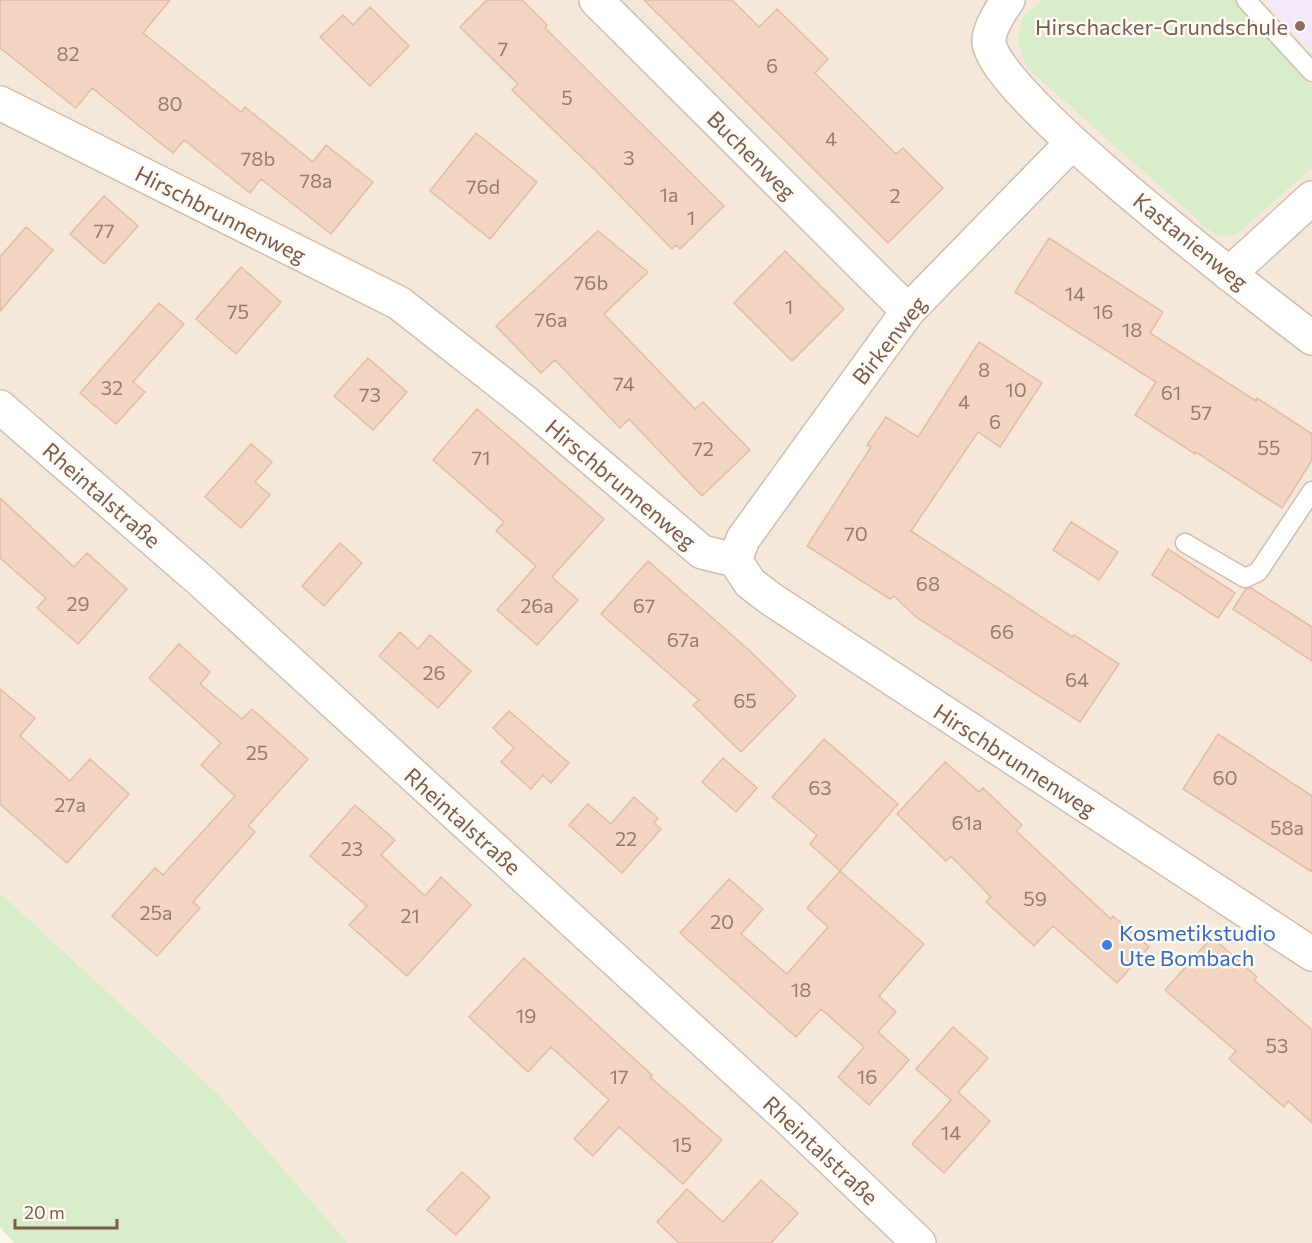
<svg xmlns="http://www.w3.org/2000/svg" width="1312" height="1243" viewBox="0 0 1312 1243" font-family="Commissioner,sans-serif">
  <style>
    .residential { fill: #f5e8da }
    .education { fill: #f3e8fa }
    .green { fill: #d8ecc9 }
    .building { fill: #f3d5c3; stroke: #e6bba3; stroke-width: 1.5 }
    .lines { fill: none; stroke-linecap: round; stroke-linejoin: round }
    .service-casing { stroke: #d1beb0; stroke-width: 21 }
    .minor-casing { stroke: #d1beb0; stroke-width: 36 }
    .service { stroke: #fff; stroke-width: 18 }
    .minor { stroke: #fff; stroke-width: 33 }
    .education-dot { fill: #8d6e63; stroke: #fffaf3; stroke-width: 2 }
    .shop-dot { fill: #3f7fe0; stroke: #fffaf3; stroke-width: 2 }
    .labels { text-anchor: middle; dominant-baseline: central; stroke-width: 5; stroke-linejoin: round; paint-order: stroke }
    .number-label { font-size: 20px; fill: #987a6a }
    .education-label { font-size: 22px; fill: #785e54; stroke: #fffaf3; text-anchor: end }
    .street-label { font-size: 22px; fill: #7a5c4d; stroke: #fffaf3 }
    .shop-label { font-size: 22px; fill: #366cbe; stroke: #fffaf3; text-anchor: start }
  </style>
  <rect width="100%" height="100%" fill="#fdf6ec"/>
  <path class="residential" d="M0,0H1265L1312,53V1243H348L219,1095L0,893Z"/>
  <path class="education" d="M1265,0H1312V53Z"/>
  <path class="green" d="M1042,0H1237L1312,85V168L1236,235L1216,236L1027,68L1017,40L1023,17Z
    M0,893L219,1095L348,1243H14L0,1227Z"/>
  <path class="building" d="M0,0H170L143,33L241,112L245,107L313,162L326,145L373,182L331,234L261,179L250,193L184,140L173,153L92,88L76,108L0,48Z
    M487,0H522L547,25L545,28L724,206L680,249L676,245L672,249L595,170L512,90L518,84L460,27Z
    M644,0H732L759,27L777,9L828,59L815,73L896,154L903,148L943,188L888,243Z
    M370,7L409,46L370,86L320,37L343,15L353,25Z
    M476,133L537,182L490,239L430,191Z
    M104,196L138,226L104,264L70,234Z
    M26,227L53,250L0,311V257Z
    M598,231L648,272L604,314L695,409L703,402L750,450L702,496L629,419L620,428L555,360L541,373L496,326Z
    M1049,238L1163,312L1150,333L1256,401L1257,398L1312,434V460L1282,508L1196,452L1195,454L1135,415L1156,382L1015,292Z
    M785,251L844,309L792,361L734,303Z
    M241,267L281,302L236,354L196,319Z
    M159,303L184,324L133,382L145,392L116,424L80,393Z
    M979,342L1042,383L1000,447L978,432L911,531L1072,637L1074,635L1119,664L1080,722L916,617L894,596L890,599L807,546L871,447L867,445L886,417L918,437Z
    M368,358L407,392L373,430L334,396Z
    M477,409L604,519L552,577L578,600L537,645L497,610L536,566L496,531L504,522L433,460Z
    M251,444L272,462L255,482L270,495L241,528L205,497Z
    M0,498L74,567L87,553L127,589L78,644L37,608L46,598L0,558Z
    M1071,522L1118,552L1099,580L1053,550Z
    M340,543L362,563L324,606L302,586Z
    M1168,549L1235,593L1218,618L1152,575Z
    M648,561L751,652L796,696L741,752L693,705L699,700L601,614Z
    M1251,588L1312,627V661L1233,609L1246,589Z
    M400,632L418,649L430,635L471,671L438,708L379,656Z
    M179,644L210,672L200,684L242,719L252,709L308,759L248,826L255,832L193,902L200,908L157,956L112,916L155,868L163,875L235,796L201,765L221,743L149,678Z
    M0,689L35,718L20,736L70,781L90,759L129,794L67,863L0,804Z
    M509,711L569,763L551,783L543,775L531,789L501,762L514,748L493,728Z
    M1218,734L1312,796V872L1183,789Z
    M824,739L898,804L840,871L810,844L817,835L772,797Z
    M723,758L757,788L736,812L702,782Z
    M945,762L979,792L983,788L1022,825L1016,831L1111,919L1113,916L1149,947L1117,983L1053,926L1034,946L986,902L991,897L951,856L946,861L897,814Z
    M634,797L658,818L654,823L661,829L622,873L569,825L588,804L611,824Z
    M355,805L395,840L381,855L425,896L441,877L471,905L407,976L349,925L367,906L310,856Z
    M840,871L924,944L879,996L896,1012L878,1032L909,1060L869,1105L838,1077L864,1047L821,1009L796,1037L680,933L729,879L763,909L741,934L787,974L828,927L807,908Z
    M1212,937L1257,977L1254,980L1312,1030V1123L1288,1101L1284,1107L1229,1059L1236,1051L1165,990Z
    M524,958L652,1075L650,1077L722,1140L683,1184L619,1127L593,1156L574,1139L609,1100L551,1047L528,1072L469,1017Z
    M953,1027L988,1058L958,1092L990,1121L944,1173L912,1144L951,1100L916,1069Z
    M462,1172L490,1197L456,1235L427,1210Z
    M761,1180L798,1213L771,1243H679L657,1222L687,1189L723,1222Z"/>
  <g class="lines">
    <defs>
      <path id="service" d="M1246,0L1312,72
        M1185,543L1245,578L1258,572L1312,491"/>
      <path id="minor" d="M596,0L908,311
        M1008,0C1001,10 989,28 989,41C990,93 1260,298 1312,338
        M0,103L399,303L525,402L702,552L735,560L750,583L771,599L1312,954
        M1229,274L1312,198
        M0,407L200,580L789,1119L919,1243
        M735,560L743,539L908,311L1072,143"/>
    </defs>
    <use href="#service" class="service-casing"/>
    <use href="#minor" class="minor-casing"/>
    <use href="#service" class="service"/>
    <use href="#minor" class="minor"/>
  </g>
  <circle class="education-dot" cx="1300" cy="26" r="6"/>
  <circle class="shop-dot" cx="1107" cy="945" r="6"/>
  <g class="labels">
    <g class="number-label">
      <text x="503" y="48">7</text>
      <text x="68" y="53">82</text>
      <text x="772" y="65">6</text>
      <text x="567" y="97">5</text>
      <text x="170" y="103">80</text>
      <text x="831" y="138">4</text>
      <text x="629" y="157">3</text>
      <text x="258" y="158">78b</text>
      <text x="316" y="180">78a</text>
      <text x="483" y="186">76d</text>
      <text x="669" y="194">1a</text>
      <text x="895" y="195">2</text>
      <text x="691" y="217">1</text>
      <text x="104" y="230">77</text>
      <text x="591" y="282">76b</text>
      <text x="1075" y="293">14</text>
      <text x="789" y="306">1</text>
      <text x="238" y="311">75</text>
      <text x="1103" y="311">16</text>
      <text x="551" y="319">76a</text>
      <text x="1132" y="329">18</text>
      <text x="984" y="369">8</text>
      <text x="624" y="383">74</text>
      <text x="112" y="387">32</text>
      <text x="1016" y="389">10</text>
      <text x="1171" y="392">61</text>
      <text x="370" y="394">73</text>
      <text x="964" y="401">4</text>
      <text x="1201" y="412">57</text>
      <text x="995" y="421">6</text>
      <text x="1269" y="447">55</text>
      <text x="703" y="448">72</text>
      <text x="481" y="457">71</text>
      <text x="856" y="533">70</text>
      <text x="928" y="583">68</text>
      <text x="78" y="603">29</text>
      <text x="537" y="605">26a</text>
      <text x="644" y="605">67</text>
      <text x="1002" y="631">66</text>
      <text x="683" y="639">67a</text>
      <text x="434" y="672">26</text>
      <text x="1077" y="679">64</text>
      <text x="745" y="700">65</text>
      <text x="257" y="752">25</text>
      <text x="1225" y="777">60</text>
      <text x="820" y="787">63</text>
      <text x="70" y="804">27a</text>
      <text x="967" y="822">61a</text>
      <text x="1287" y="827">58a</text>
      <text x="626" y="838">22</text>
      <text x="352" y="848">23</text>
      <text x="1035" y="898">59</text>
      <text x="156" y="912">25a</text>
      <text x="410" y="915">21</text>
      <text x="722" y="921">20</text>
      <text x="801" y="989">18</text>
      <text x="526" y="1015">19</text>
      <text x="1277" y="1045">53</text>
      <text x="619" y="1076">17</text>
      <text x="867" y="1076">16</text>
      <text x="951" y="1132">14</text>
      <text x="682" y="1144">15</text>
    </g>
    <g class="education-label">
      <text x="1288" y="26">Hirschacker-Grundschule</text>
    </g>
    <g class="street-label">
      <text transform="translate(752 155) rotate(45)">Buchenweg</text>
      <text transform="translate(221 214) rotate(27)">Hirschbrunnenweg</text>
      <text transform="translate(1191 241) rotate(39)">Kastanienweg</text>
      <text transform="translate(889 340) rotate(-52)">Birkenweg</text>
      <text transform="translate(621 484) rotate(40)">Hirschbrunnenweg</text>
      <text transform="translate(102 495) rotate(41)">Rheintalstraße</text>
      <text transform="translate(1015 760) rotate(33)">Hirschbrunnenweg</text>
      <text transform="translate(463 821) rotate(42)">Rheintalstraße</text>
      <text transform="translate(821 1150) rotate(43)">Rheintalstraße</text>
    </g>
    <g class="shop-label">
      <text x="1119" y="932">Kosmetikstudio<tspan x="1119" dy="25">Ute Bombach</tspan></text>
    </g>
  </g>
  <path d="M15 1219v9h102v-9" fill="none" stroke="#7a5c4d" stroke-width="3"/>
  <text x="24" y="1219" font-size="18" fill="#7a5c4d" stroke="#fffaf3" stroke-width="4.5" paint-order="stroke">20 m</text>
</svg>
